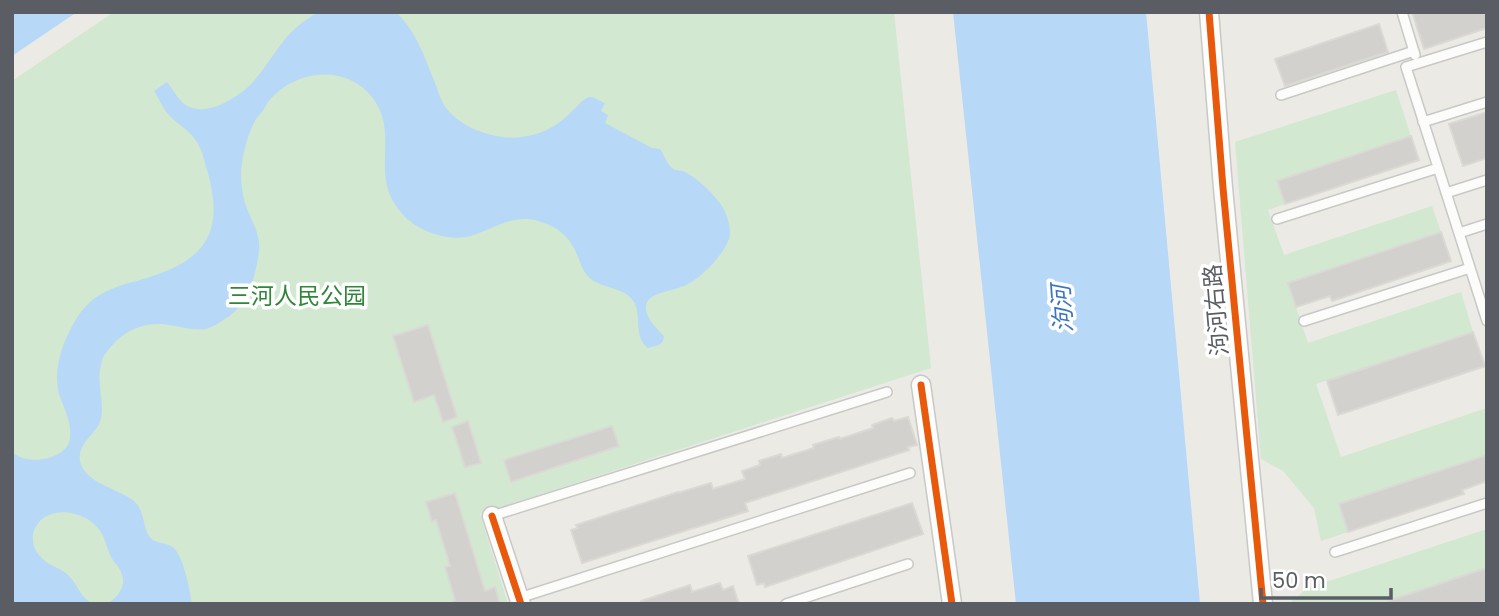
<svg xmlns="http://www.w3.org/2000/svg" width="1499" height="616" viewBox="0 0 1499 616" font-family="Poppins,'Noto Sans SC',sans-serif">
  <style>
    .green { fill: #d2e8d0 }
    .water { fill: #b7d8f7 }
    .building { fill: #d2d1ce; stroke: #dad9d4; stroke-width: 2 }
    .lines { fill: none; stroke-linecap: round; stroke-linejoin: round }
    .service-casing { stroke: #c8c8c7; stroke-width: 12 }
    .minor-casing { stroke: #c8c8c7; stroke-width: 21 }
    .service { stroke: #fcfcfb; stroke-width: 9 }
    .minor { stroke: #fcfcfb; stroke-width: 18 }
    .cycleway-casing { stroke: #fff; stroke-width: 11 }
    .cycleway { stroke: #e8590c; stroke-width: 7 }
    .labels { text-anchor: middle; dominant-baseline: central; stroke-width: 7; stroke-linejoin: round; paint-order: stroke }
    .park-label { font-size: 23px; fill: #308639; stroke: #fff }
    .street-label { font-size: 23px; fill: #5a5e64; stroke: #fff }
    .water-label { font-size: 24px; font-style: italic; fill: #3b75c0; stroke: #fff }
  </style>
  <rect width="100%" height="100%" fill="#ebeae5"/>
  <path class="green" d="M114,12H894L931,368L480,514L508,604H12V81Z
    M1396,90L1411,136L1278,180L1285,204L1268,210L1284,255L1432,206L1441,232L1288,283L1308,343L1461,292L1473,332L1316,384L1341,457L1487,408V455L1339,504L1348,532L1321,541L1314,508L1283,471L1261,459L1235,142Z
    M1487,529V568L1380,604H1288L1308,588Z"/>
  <path class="water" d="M12,12H77L12,56Z
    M320,12L397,13C417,33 425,58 435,83C438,91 441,101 446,108C459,125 481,134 502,137C525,140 548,133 566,117C571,113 584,97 590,97C595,97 601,102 605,103L601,111L608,115L605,123L652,148L660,149C664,154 666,162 671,167C675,172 680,169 685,172C699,179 721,200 726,214C729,222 732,233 728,241C723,255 702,277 688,284C679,289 668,290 658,294C633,303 652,325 664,336L663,341L659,345L648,348C633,337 642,316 634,302C625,287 604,289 591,279C584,274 581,265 578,257C571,238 558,226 538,221C510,213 491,232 466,237C455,239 445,237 435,234C421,230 408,222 399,210C369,173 401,134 372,97C345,63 294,70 268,102C265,106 264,110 261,113C257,118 257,117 254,123C247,137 242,156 241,172C241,181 242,194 245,203C250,219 261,233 259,251C256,274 249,303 228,317C222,321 213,327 206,329C191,331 176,325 162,324C145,323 128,329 116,341C111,347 104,353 102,361C95,382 105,400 101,418C98,434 77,442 80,461C84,483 119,489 134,501C145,511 142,525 149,536C153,543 163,542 171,546C183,552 190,591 192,604H107C123,594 129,580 116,564C106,553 107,536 96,526C81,510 47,505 35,528C32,534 32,542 35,549C44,566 57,565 68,575C78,585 80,597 93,604H12V453C17,455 21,458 27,459C42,462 68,456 70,438C72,424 65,410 60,397C54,379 58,358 65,341C72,325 81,308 95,298C112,286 131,283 150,277C206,259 224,232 208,173C205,165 204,156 200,148C194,132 179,126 168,114C162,107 159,98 154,91L167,82C172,88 178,99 184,104C204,119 238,98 252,83C268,66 279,42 297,27C304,21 312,15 320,12Z
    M953,12H1146L1200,604H1016Z"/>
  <path class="building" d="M1412,12H1487V28L1424,49Z
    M1379,24L1388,52L1285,86L1275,59Z
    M1487,112V158L1463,166L1449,124Z
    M1411,136L1419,160L1285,204L1277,181Z
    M1441,232L1451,261L1332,301L1330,296L1296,307L1288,283Z
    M428,325L457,417L443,422L434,395L414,402L393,336Z
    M1473,332L1485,366L1338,415L1327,381Z
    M908,417L917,445L908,447L909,450L745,503L748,511L582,563L571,530L578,528L576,525L678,492V493L711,483L713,489L745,479L742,471L760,465L759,461L781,454L782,458L814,448L813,445L839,437L840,439L873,428L872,425L892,418L894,421Z
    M468,421L481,463L465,467L452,427Z
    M612,426L619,446L511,482L504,460Z
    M1487,455V481L1462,490L1464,494L1348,532L1339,504Z
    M455,493L485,591L495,587L500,604H453V601L455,600L445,567L450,566L436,520L432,522L426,502Z
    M912,503L923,534L765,587L764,583L757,585L748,556Z
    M1487,568V604H1389L1388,601Z
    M720,583L723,590L733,586L739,604H641V601L690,585L692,592Z"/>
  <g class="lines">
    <defs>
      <path id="service" d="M1402,12L1415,55
        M1487,42L1406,67L1487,321
        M1281,95L1414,51
        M1423,122L1487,102
        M1446,193L1487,180
        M1277,219L1438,168
        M1459,233L1487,224
        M1304,321L1470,268
        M492,516L887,392
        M1335,552L1487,503
        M519,598L910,473
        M786,604L908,564"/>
      <path id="minor" d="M1209,12L1223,188L1263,604
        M921,385L952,604
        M492,516L521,604"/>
    </defs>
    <use href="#service" class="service-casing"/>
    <use href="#minor" class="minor-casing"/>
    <use href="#service" class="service"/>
    <use href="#minor" class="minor"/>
    <defs>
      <path id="cycleway" d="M1209,12L1223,188L1263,604
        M921,385L952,604
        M492,516L521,604"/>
    </defs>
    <use href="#cycleway" class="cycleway-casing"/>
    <use href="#cycleway" class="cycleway"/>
  </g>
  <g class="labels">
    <g class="park-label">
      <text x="297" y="296">三河人民公园</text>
    </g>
    <g class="street-label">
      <text transform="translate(1216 310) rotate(-95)">泃河右路</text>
    </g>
    <g class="water-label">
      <text transform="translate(1062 309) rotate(-94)">泃河</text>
    </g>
  </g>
  <rect width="1499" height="616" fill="none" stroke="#5a5e64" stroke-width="28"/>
  <path d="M1261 588v10h130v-10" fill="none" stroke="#5a5e64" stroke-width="3.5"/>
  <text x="1272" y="588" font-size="21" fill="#5a5e64" stroke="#ffffff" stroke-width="5" paint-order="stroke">50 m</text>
</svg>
